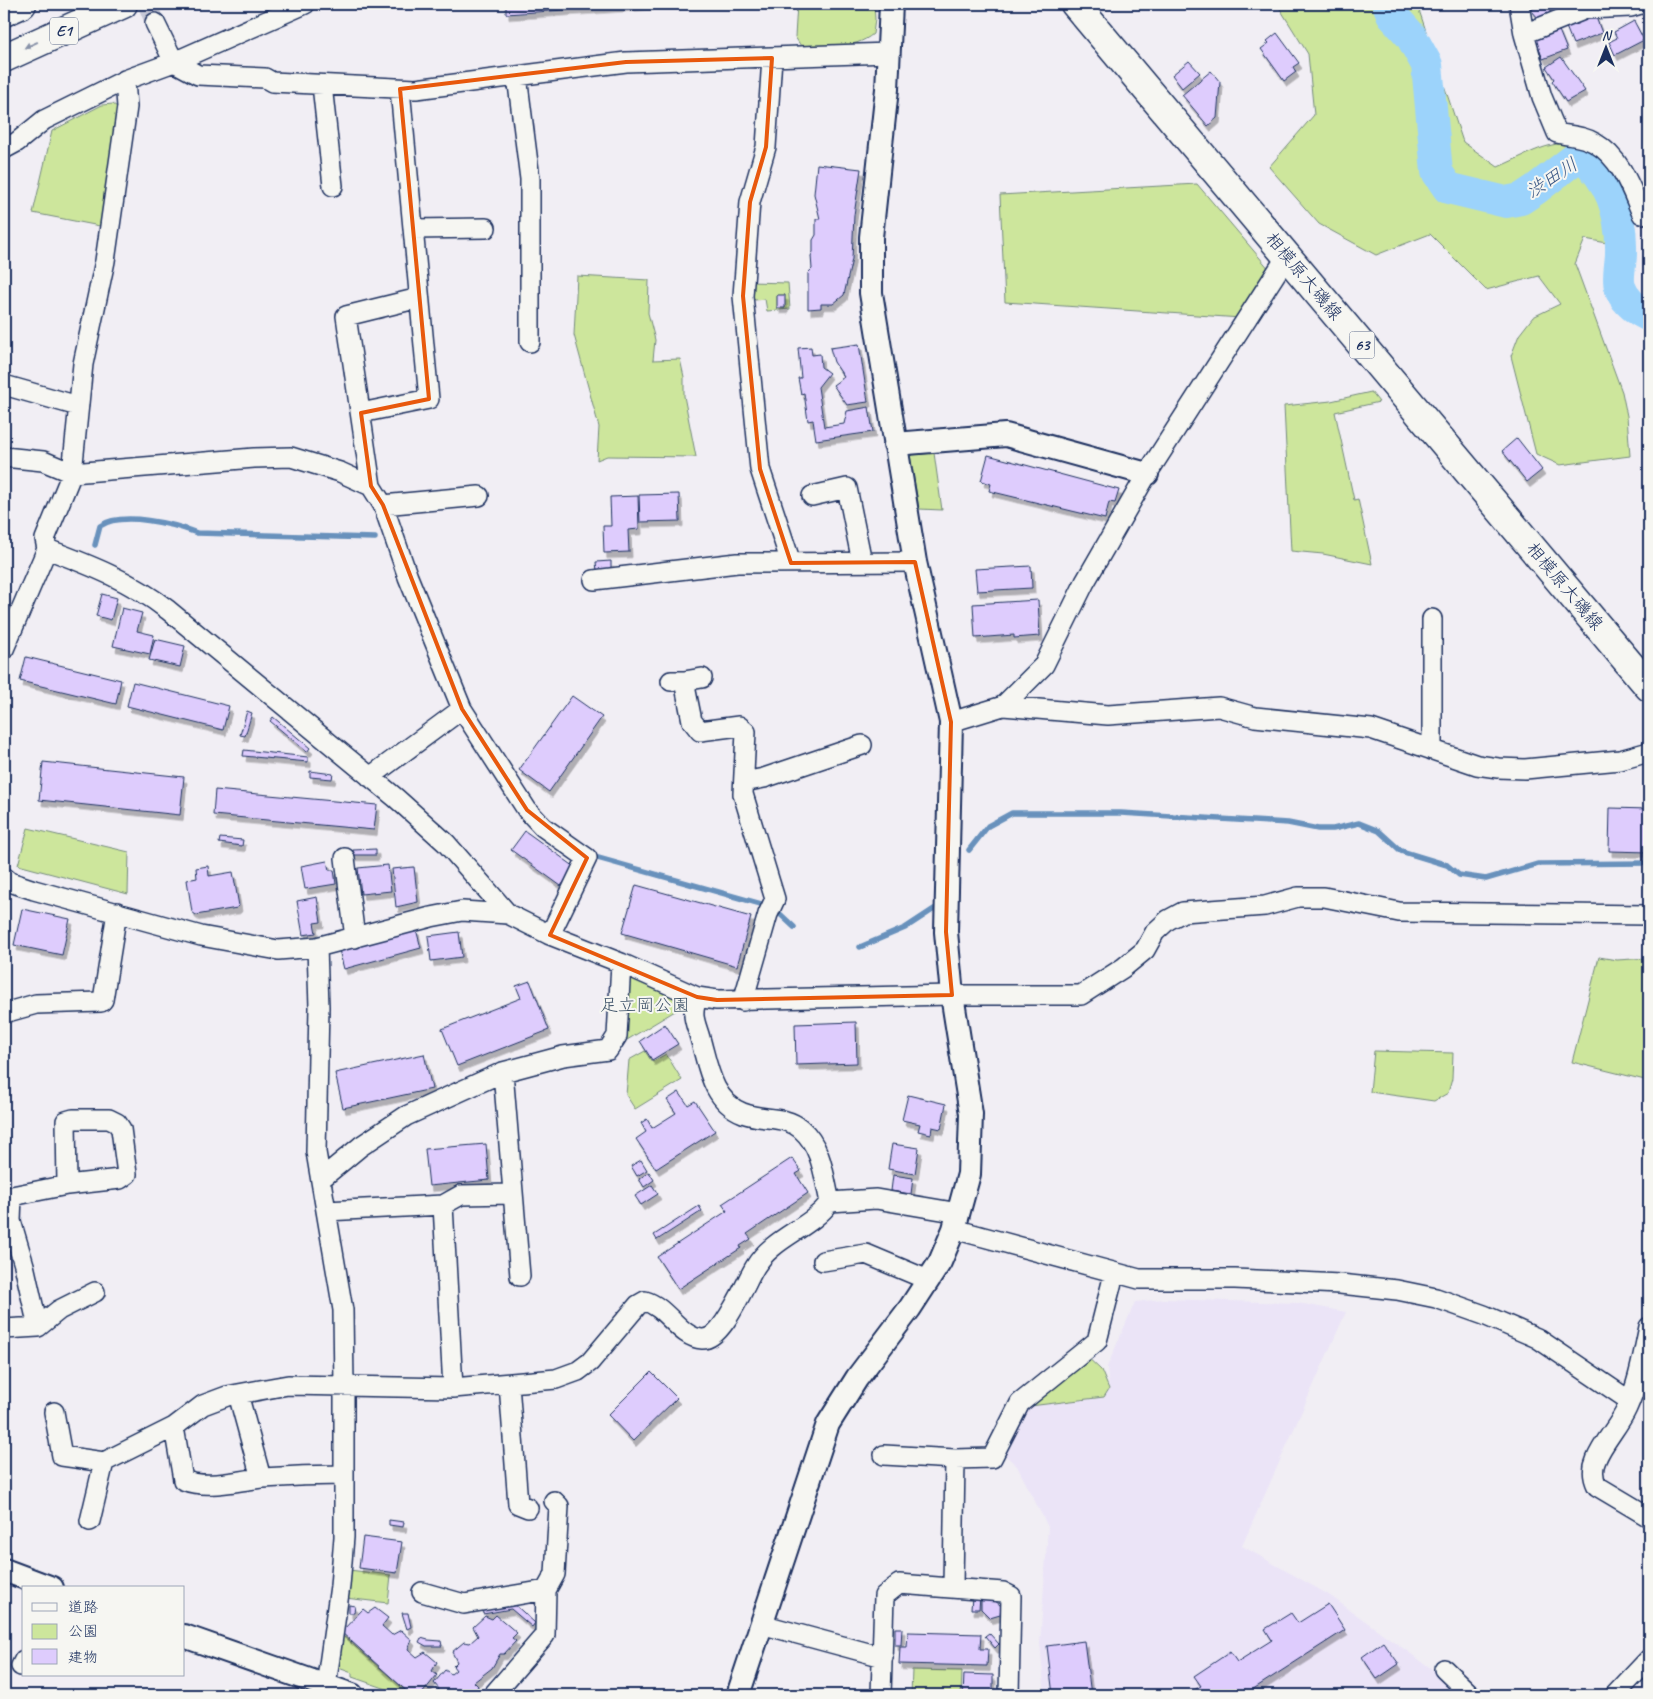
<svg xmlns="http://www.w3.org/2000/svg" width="1653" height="1699" viewBox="0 0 1653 1699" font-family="Caveat,'Klee One',sans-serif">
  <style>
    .built { fill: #ebe4f7 }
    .green { fill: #cde69c; stroke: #748a7d }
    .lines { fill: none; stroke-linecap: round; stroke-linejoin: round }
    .stream { stroke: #6891bc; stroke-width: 5.5 }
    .river { stroke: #9cd3fb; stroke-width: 32 }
    .building { fill: #deccfd; stroke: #1b2f5e; filter: url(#shadow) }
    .minor-tunnel { stroke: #c6c8d6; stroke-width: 19; stroke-dasharray: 19 9; stroke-linecap: butt }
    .minor-casing { stroke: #1b2f5e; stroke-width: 22 }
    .tertiary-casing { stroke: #1b2f5e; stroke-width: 26 }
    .primary-casing { stroke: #1b2f5e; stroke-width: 31 }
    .motorway-casing { stroke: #1b2f5e; stroke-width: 31 }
    .minor { stroke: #f6f6f2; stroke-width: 19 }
    .tertiary { stroke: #f6f6f2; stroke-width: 22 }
    .primary { stroke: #f6f6f2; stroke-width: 28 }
    .motorway { stroke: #f6f6f2; stroke-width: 28 }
    .oneway { fill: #8892a8 }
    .marked { fill: none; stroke: #e8590c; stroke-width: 4; stroke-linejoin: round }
    .labels { text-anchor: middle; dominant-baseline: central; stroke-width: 4; stroke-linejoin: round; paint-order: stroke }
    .shield { fill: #f6f6f2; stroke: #5d6b8a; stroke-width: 1 }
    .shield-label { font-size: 16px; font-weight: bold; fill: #1b2f5e }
    .street-label { font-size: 18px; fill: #1b2f5e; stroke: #f6f6f2 }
    .park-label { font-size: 18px; fill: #3f546a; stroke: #f6f6f2 }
    .water-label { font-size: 19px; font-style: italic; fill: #3b5885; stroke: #f6f6f2 }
  </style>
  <defs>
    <filter id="shadow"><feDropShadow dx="3" dy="5.5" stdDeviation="0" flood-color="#0004"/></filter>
  </defs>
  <rect width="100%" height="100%" fill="#f1eef4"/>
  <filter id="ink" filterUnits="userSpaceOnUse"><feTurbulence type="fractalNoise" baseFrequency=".02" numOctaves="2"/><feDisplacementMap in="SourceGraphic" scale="10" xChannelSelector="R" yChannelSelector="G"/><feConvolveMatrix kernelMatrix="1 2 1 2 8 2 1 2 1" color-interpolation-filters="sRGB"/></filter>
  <g filter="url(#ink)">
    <path class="built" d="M1164,1299L1298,1303L1346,1312L1242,1546L1329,1595L1432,1669L1460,1695H1045L1040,1643L1048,1527L1017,1466L1004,1454L1026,1407L1104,1397L1109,1389L1107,1367L1135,1302Z"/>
    <path class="green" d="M797,4H874L875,19L873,34C854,50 825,46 801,46L795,37Z
      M1277,4H1417L1463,142L1498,167C1515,160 1534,149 1552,145C1601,134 1619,175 1630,215L1607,243L1585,239L1575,264L1622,392L1627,416L1630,456L1560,465L1536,454L1511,356L1519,335L1533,317L1560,304L1539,276L1486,290L1430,234L1376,255L1319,224L1269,167L1314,115L1308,54Z
      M113,104L121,110L105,227L33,213L52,131L102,105Z
      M1197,184L1270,270L1241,318L1005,302L1000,195Z
      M577,276L649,280L648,313L655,340L653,360L680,359L684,377V396L696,457L607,456L597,460L599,427L574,335Z
      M749,282L788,283L790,309L767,311L765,299L755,300L752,298Z
      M1371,392L1379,402L1335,412L1354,500L1358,499L1372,564L1323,554L1291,551L1284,406L1331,401Z
      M934,453L942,510L919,509L910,455Z
      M28,828L129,852L128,894L18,865Z
      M1599,957L1617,960L1649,958V1081L1572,1062Z
      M635,977L687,1001L685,1005L622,1043L626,983Z
      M645,1051L652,1062L666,1054L682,1080L635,1109L626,1095L629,1060Z
      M1374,1051L1453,1053L1452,1079L1448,1093L1434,1101L1370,1092Z
      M1084,1354L1101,1370L1109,1389L1104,1397L1022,1407Z
      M349,1570L391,1575L388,1603L345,1598Z
      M341,1634L411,1695H404L352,1677V1673L336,1667Z
      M912,1670L962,1671L961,1695H911Z"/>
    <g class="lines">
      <path class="stream" d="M95,545L100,526C122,511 174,524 197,533L375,538
        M969,850L988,826L1012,813H1121L1288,823L1318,829H1333L1359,823L1379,831L1401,851L1447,865L1459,875L1486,879L1538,864L1649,863
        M598,858L761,904
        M779,913L794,927
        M860,947L905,928L934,909"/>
      <path class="river" d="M1388,4L1393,16L1411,36L1427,65L1437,172L1448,188L1506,202L1521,199L1536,189L1573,160L1583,157C1612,182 1622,216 1621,253C1621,263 1617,278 1620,287C1624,301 1637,310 1649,316"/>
    </g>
    <path class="building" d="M506,4H651L506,14Z
      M1529,4H1548L1551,15L1538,18L1532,11Z
      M1594,12L1602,33L1573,44L1564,22Z
      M1634,21L1644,40L1615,55L1609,42L1617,38L1614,32Z
      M1558,28L1567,50L1543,59L1534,37Z
      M1277,33L1299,63L1293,67L1296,72L1284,81L1261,49L1269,43L1267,41Z
      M1561,57L1585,91L1566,102L1552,81L1554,79L1546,67Z
      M1189,61L1200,73L1182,88L1172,75Z
      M1211,71L1220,82L1217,118L1208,126L1182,95Z
      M817,164L861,169L854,215L852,259L844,295L833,304H821V308L808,309V273L812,269L811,256L813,252V240L816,235V219H820L814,194Z
      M777,295H785V308H777Z
      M859,344L868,402L847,405L833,385L844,377L834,362L830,348Z
      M811,347L812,355L820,354L821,367L829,373L818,387L824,427L844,424L847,411L869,407L873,432L816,440L813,420L808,421L804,393L801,394L798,378H801L798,348Z
      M1517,438L1542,470L1527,482L1502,451Z
      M988,455L1119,490L1115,503L1109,502L1105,519L989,491L991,484L981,481Z
      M679,494L680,521L640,522L639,495Z
      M638,496L639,529L628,530L629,552L604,553L603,526H611L610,497Z
      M611,561V570L597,571L596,562Z
      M1031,566L1032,588L977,591L975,569Z
      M102,594L117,598L111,620L96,616Z
      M1038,600L1040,636L1014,638V635L975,638L973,604Z
      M122,608L142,613L137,631L154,635L150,654L113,646Z
      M155,639L185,646L180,667L149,660Z
      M26,657L121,680L116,704L20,681Z
      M133,682L229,706L223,730L127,706Z
      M572,696L602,717L549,792L519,770Z
      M247,711L252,713L245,736L240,735Z
      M273,717L310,748L307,752L270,721Z
      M244,750L308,757V762L243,756Z
      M43,762L184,777L180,815L39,800Z
      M310,771L333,774L332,779L310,777Z
      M215,790L377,805L374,830L213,815Z
      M1610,808L1649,809V852L1609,851Z
      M525,831L575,867L561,886L511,850Z
      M220,838L243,840L242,846L219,843Z
      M376,849V855H353V850Z
      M327,861L329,870H334L336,884L305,889L301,866Z
      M388,865L391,891L361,894L358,868Z
      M208,866L209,876L233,872L239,906L237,908L196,915L192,912L187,880L197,878L196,868Z
      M414,867L418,902L396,907L392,869Z
      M636,885L751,917L737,966L622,933Z
      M317,897L321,922L314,923L316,933L303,935L297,901Z
      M22,909L70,919L62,955L14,945Z
      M416,929L421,948L344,969L339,950Z
      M459,932L462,957L431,961L428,936Z
      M530,981L549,1030L457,1066L442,1029L521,998L516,986Z
      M856,1022L857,1063L796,1065L795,1024Z
      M665,1024L678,1044L652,1060L640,1041Z
      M424,1054L432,1089L343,1108L335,1073Z
      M679,1092L688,1105L695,1101L715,1131L656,1169L636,1139L646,1132L641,1123L647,1119L652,1128L676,1113L667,1100Z
      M908,1095L946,1104L941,1129L932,1127L931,1134L918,1131L920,1124L902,1120Z
      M486,1144L489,1180L429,1186L425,1149Z
      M892,1144L919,1148L915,1174L888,1169Z
      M792,1158L801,1171L796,1174L808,1193L747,1234L751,1239L740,1246L741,1248L678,1289L657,1257L727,1211L722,1204Z
      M641,1160L647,1170L637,1176L631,1166Z
      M649,1172L654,1180L644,1187L639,1179Z
      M893,1175L913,1178L911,1194L891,1191Z
      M652,1185L658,1194L641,1205L635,1196Z
      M699,1206L702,1211L657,1240L654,1235Z
      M651,1372L677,1398L633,1441L608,1415Z
      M389,1520L404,1522L403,1527L389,1525Z
      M363,1537L402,1542L397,1573L359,1568Z
      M972,1597H980L979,1609H971Z
      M992,1598L1001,1606L1000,1615L990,1618L981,1609V1599Z
      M512,1602L535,1623L532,1627L511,1609L483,1614L482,1608Z
      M1328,1604L1345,1630L1244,1695H1186L1201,1686L1194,1676L1230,1652L1237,1662L1272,1640L1265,1629L1291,1613L1298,1623Z
      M349,1605L355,1606L354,1613H349Z
      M375,1608L388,1618L382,1626L392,1635L401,1630L412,1640L408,1649L417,1657L425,1652L437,1662L432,1671L437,1675L421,1695H411L341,1632L363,1609L368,1613Z
      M402,1613H408L411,1627L407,1629Z
      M496,1615L517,1633L512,1638L516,1641L504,1654H500L492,1668L474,1682L478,1686L474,1695H436L439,1689L434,1683L445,1670L451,1674L456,1670L453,1666L457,1662L452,1652L464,1642L470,1643L478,1636L473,1627L485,1616L492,1619Z
      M895,1628H902L901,1645H895Z
      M908,1632L981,1634L980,1649H988L987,1666L899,1664L900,1647H907Z
      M989,1633L999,1644L995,1648L985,1636Z
      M421,1638L428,1640L441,1641L442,1646H426L419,1642Z
      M1084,1641L1091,1695H1053L1047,1646Z
      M1383,1642L1399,1664L1377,1679L1362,1657Z
      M964,1674L993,1675V1695H963Z"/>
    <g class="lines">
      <path class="minor-tunnel" d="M147,4L155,23"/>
      <defs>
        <path id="minor" d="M1519,4L1524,34L1542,97L1557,133C1570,136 1584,136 1595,143C1621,158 1631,188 1642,214
          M155,23L174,62L198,75L265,78L272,82L416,89L626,62L889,53
          M1524,34L1586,9L1631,7L1641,4
          M772,58L766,147L750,202L743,296L760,469L791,563
          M517,76L530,179V342
          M322,85L333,186
          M4,149L17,142L44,120L125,80L174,62L305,4
          M413,229L486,228
          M4,385L78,406
          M361,413L429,399L400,89
          M4,457L43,461L72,473L254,458L291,457L340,472L371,486L383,505L408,577L462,709L527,810L543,827L587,858L550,935
          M371,486L346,316L419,298
          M812,496L847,488L862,562
          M383,505L479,496
          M47,549C90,565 131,581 168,610L396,798L446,843L508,914
          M594,580L737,563L915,562
          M4,649L47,549L45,539L72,473L83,364L105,261L127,107L125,80
          M671,681H684L692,721L700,731L739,726L746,732L743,794L775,899L768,914L743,1001
          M684,681L702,678
          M1003,706L1108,715L1219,707L1255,717L1371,729L1477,765L1498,768L1525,769L1620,760L1649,752
          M951,722L1003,706L1044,665L1085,582L1147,474L1287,256
          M1432,750V619
          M370,777L462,709
          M744,782L764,778L862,745
          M345,858L355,938
          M4,877L10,882L34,890L201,936L278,950L317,947L431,917L462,911L508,914L550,935L621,963L697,997L717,1000L952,995H1081L1123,968L1145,950L1155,932L1168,920L1183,912L1265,906L1298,897H1324L1399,912L1649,915
          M317,947L319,1007L316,1152L343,1310L344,1387V1537L340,1586L326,1686
          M4,1013L36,1004L101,1002L103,1000L117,912
          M503,1072L520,1276
          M321,1179L361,1146L406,1116L503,1072L563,1056L608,1050L617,1036L621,963
          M830,1202L876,1199L959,1213
          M443,1205L453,1388
          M326,1211L443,1205L461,1195L512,1194
          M954,1229L1139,1279H1235L1340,1284L1397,1290L1436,1298L1484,1315L1537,1338L1630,1401
          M823,1261L866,1254L928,1280
          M38,1327L24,1265L11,1221L12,1196L67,1185L120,1179L127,1174L121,1129L117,1123L109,1119H73L66,1121L67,1185
          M1649,1327C1643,1354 1639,1382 1627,1408C1619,1426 1603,1442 1596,1460C1592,1469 1593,1478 1597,1486L1649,1517
          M4,1329L38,1327L59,1310L95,1292
          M509,1384L518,1504L528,1508
          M238,1394L261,1478
          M54,1412L62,1456L104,1462
          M174,1427L183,1480C208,1490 238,1480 263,1478C290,1476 317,1475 344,1475
          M884,1455L955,1459L992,1458L1020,1403L1097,1341L1114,1274
          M90,1521L104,1462L174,1427L203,1405L227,1396L288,1385L453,1388L556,1379L578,1371L590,1362L638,1305L645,1301C667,1307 680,1338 702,1339C723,1340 745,1283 755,1267C773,1237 810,1229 830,1202C824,1177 822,1147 801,1129C785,1115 762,1121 743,1113C712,1101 708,1066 700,1038C698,1030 693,1020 694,1012C694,1007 696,1002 697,997
          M953,1587L955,1459
          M546,1590L555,1574L559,1506L554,1501
          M422,1592L464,1604L546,1590L545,1635L493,1695
          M761,1624L883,1657
          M21,1666L24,1660
          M1444,1669L1471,1695
          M881,1695L884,1596L899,1584L1003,1592L1011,1596L1009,1695
          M1615,1695L1649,1659"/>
        <path id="tertiary" d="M895,444L1006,435L1147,474
          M4,1570L52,1588
          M184,1636L352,1695
          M738,1695L828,1424L857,1378L910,1308L940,1262L954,1229L969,1174L971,1114L952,995L946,932L951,722L915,562L871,293V237L887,89L891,4"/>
        <path id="primary" d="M1075,4L1649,687"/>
        <path id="motorway" d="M4,12L22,4
          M4,58L123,4"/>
      </defs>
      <use href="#minor" class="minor-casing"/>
      <use href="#tertiary" class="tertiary-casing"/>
      <use href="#primary" class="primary-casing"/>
      <use href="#motorway" class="motorway-casing"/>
      <use href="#minor" class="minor"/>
      <use href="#tertiary" class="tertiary"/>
      <use href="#primary" class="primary"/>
      <use href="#motorway" class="motorway"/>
    </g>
    <defs><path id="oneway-solid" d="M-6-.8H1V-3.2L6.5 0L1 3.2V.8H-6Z" transform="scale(1.25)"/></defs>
    <use class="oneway" href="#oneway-solid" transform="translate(31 45) rotate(156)"/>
  </g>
  <path class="marked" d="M772,58L766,147L750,202L743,296L760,469L791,563L915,562L951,722L946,932L952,995L717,1000L697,997L550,935L587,858L527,810L462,709L383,505L371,486L361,413L429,399L400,89L626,62Z"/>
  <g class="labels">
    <g class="shield">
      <rect x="50" y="17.5" width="28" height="27" rx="4"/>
      <rect x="1349.5" y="331.5" width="25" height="27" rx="4"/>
    </g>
    <g class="shield-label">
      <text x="64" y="31">E1</text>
      <text x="1362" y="345">63</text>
    </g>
    <g class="street-label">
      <text transform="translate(1304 276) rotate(50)">相模原大磯線</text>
      <text transform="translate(1565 586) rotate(50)">相模原大磯線</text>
    </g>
    <g class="park-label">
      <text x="645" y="1005">足立岡公園</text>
    </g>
    <g class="water-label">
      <text transform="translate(1552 178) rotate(-33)">渋田川</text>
    </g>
  </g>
  <rect width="1653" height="1699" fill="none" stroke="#f6f6f2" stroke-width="20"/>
  <rect x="10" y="10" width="1633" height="1679" fill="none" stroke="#1b2f5e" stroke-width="2" filter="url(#ink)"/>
  <rect x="22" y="1586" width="162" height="90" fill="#f6f6f2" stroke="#9ea6b7"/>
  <rect x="32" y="1603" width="25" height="8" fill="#f6f6f2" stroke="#9ea6b7"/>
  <text x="68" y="1612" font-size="15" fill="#1b2f5e">道路</text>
  <rect x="32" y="1624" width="25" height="15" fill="#cde69c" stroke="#9ea6b7"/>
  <text x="68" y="1636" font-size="15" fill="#1b2f5e">公園</text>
  <rect x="32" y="1649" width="25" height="15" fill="#deccfd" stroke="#9ea6b7"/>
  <text x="68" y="1662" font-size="15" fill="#1b2f5e">建物</text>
  <g transform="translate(1606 48)" stroke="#f6f6f2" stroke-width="4" paint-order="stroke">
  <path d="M0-4L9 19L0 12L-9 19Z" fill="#1b2f5e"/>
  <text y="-8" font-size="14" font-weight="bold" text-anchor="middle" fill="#1b2f5e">N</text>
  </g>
</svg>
